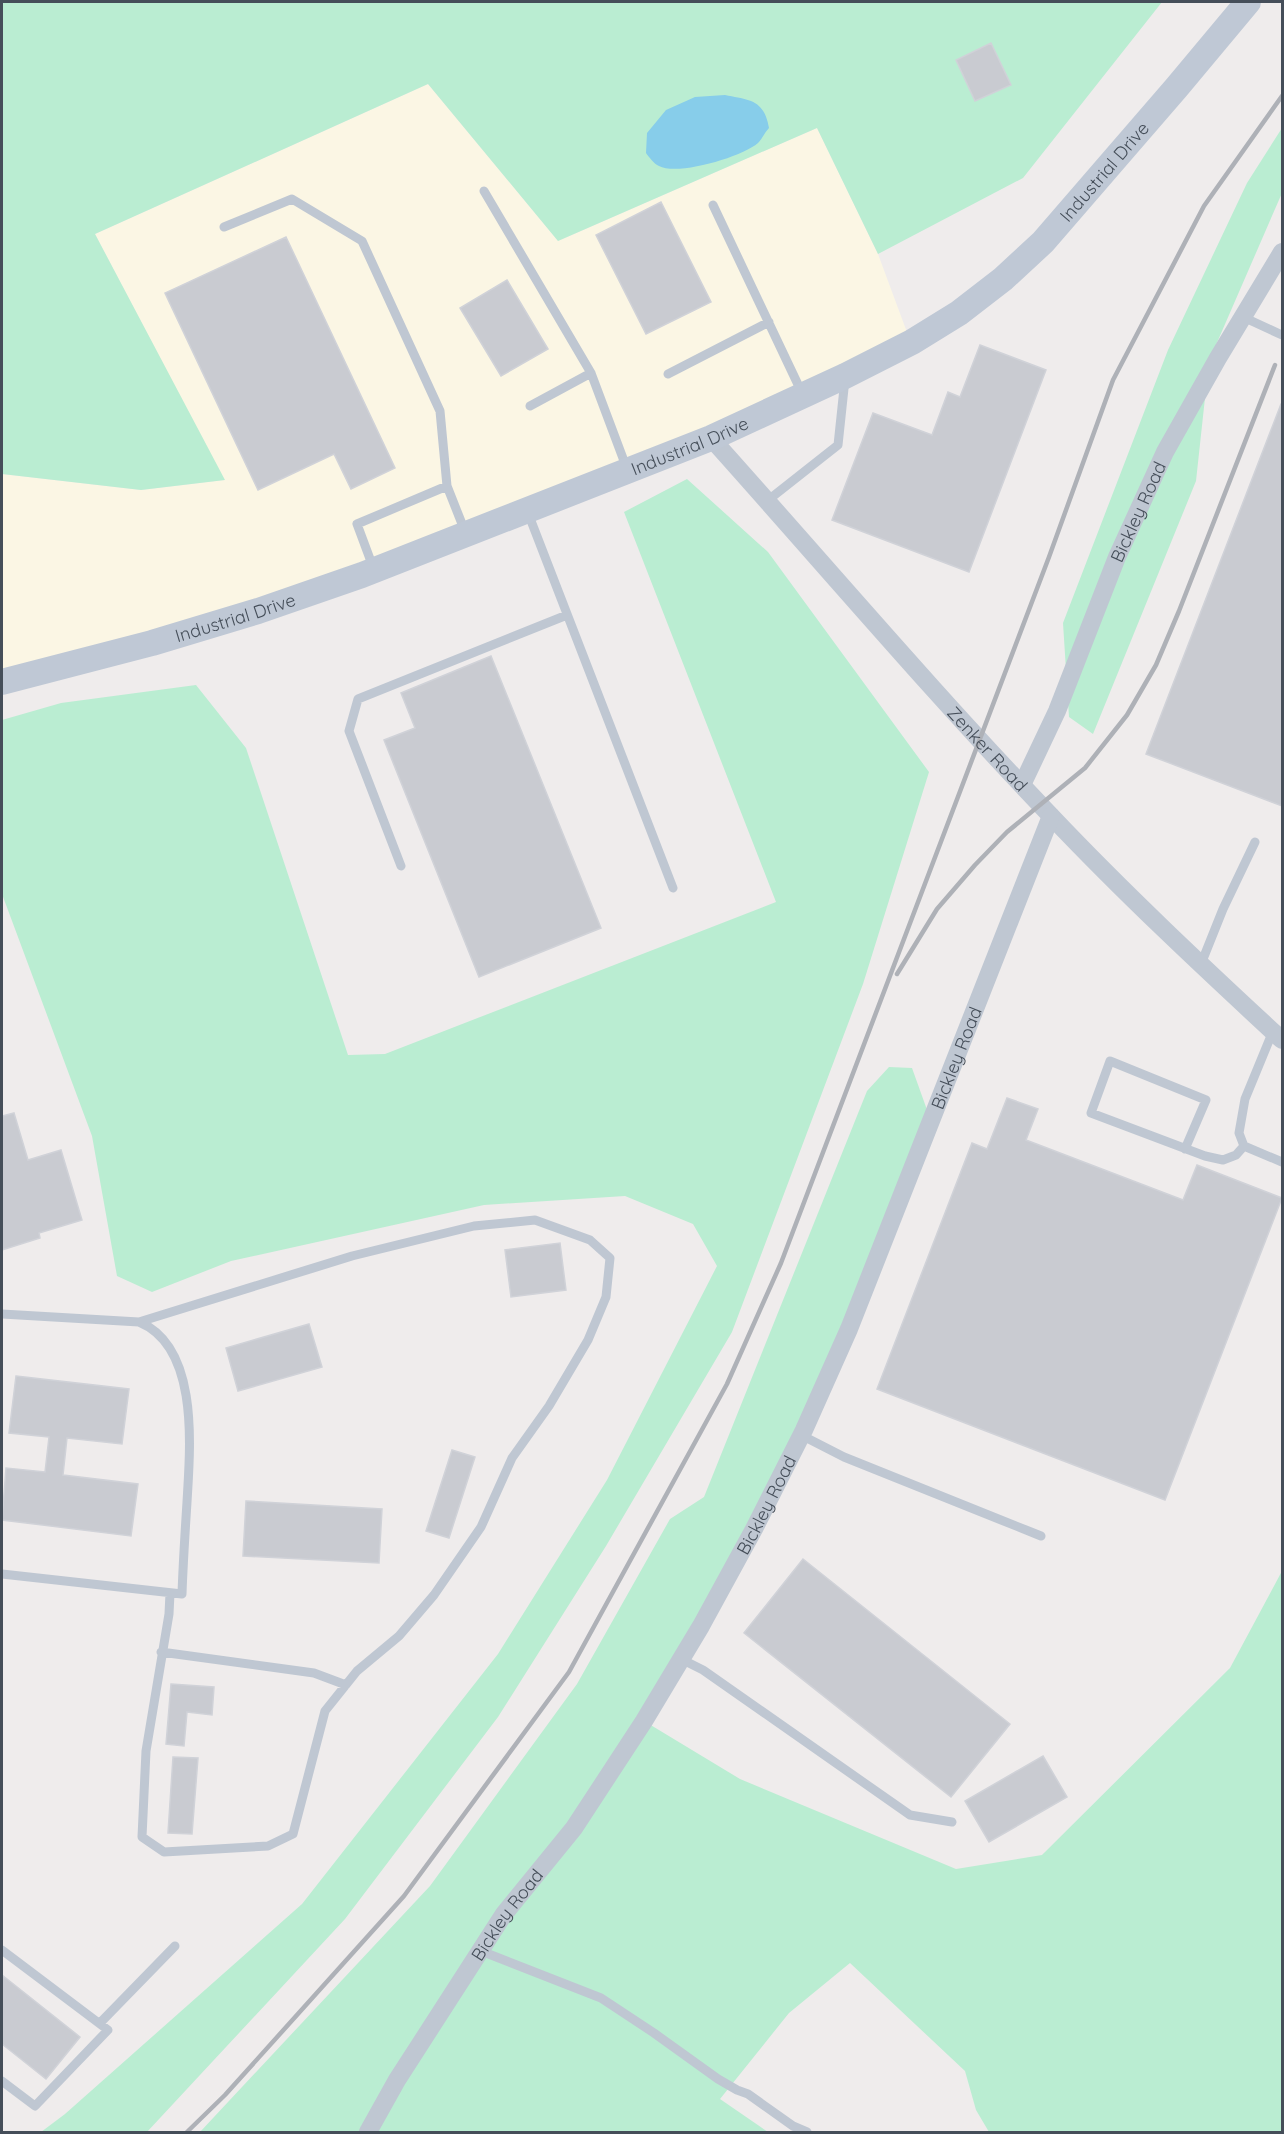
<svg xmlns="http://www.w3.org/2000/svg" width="1284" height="2134" viewBox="0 0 1284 2134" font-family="Quicksand,sans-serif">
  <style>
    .commercial { fill: #fbf6e4 }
    .green { fill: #baedd2 }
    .water { fill: #87cdea }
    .building { fill: #c9cbd1; stroke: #d0d2d8; stroke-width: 1.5 }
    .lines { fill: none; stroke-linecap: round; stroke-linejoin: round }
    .lane { stroke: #bfc7d2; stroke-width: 9 }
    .street { stroke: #bfc7d2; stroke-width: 18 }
    .secondary { stroke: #bfc8d5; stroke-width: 26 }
    .rail { stroke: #aeb1b7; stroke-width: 4.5 }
    .labels { text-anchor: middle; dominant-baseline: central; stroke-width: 4.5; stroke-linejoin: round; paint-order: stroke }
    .street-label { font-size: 18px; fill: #454e59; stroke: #fff }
  </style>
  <rect width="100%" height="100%" fill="#efecec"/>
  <path class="commercial" d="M428,84L558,241L817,128L878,254L908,335L756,409L294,591L2,676V474L141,490L224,480L95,234Z"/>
  <path class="green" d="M2,2H1162L1023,178L878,254L817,128L558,241L428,84L95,234L225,480L141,490L2,474Z
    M1282,128V193L1209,361L1196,481L1093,734L1069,717L1063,623L1168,350L1247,183Z
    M687,479L768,552L929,772L863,984L732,1332L606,1546L498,1717L345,1919L147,2132H41L65,2114L302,1904L498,1654L607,1480L717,1266L693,1224L625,1196L484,1205L231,1261L152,1292L117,1276L92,1136L2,894V720L61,703L196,685L246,748L348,1055L385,1054L776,902L624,512Z
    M889,1067L912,1068L931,1121L849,1329L644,1721L740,1779L956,1869L1042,1855L1230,1668L1282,1571V2132H989L976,2110L965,2071L850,1963L789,2013L720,2099L768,2132H200L430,1886L577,1684L670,1519L704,1497L867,1091Z"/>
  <path class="water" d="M725,95C749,100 764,99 769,128C765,132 762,139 758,143C742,157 678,176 659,166C654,164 649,157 646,153L647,133L666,110L695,97Z"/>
  <path class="building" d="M991,43L1011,85L975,101L956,60Z
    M661,202L711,302L646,334L596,235Z
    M286,237L395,468L351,489L334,454L258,490L165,293Z
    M507,280L548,349L501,376L460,308Z
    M980,345L1046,370L969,572L832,520L873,413L932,435L948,392L960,397Z
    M1281,404H1282V806L1146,754Z
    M491,656L601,928L479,977L384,740L415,728L401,693Z
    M1007,1098L1038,1109L1026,1140L1183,1200L1197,1165L1282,1198L1165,1500L877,1389L972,1143L987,1149Z
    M14,1113L28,1160L61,1150L82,1220L39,1233L40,1238L2,1250V1116Z
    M560,1243L566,1290L511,1297L505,1250Z
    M309,1324L322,1367L238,1391L226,1348Z
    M16,1376L129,1389L122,1444L67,1438L63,1475L138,1484L131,1536L2,1520L6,1468L45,1472L49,1437L9,1433Z
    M452,1450L475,1457L449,1538L426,1531Z
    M246,1501L382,1509L379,1563L243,1556Z
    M803,1559L1010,1724L951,1797L744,1633Z
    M171,1684L214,1687L212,1715L187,1712L184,1746L166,1744Z
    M1043,1756L1067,1797L989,1842L965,1801Z
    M173,1757L198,1758L192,1834L168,1833Z
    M2,1975L80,2037L46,2079L2,2044Z"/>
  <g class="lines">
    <path class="lane" d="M484,191L591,373L627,469
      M713,205L802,393
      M224,227L292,199L362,241L440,411L447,486L466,534
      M1243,317L1282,335
      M668,374L769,322
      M530,406L591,373
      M767,501L838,445L845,379
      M528,513L673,888
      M373,567L357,524L447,486
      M401,866L349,731L358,699L567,615
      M1201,964L1223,909L1255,842
      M1273,1031L1245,1099L1239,1133L1244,1146L1282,1162
      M1185,1149L1206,1100L1110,1061L1091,1113L1205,1156L1223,1160L1236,1155L1244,1146
      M2,1314L139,1322C200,1347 190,1449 187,1502C185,1533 183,1564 182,1594L2,1574
      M139,1322L352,1256L474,1226L535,1220L590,1240L610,1258L606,1297L588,1340L549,1406L512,1458L481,1527L434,1595L399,1636L357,1671L325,1711L293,1834L268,1846L164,1852L142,1837L146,1751L169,1614L170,1593
      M801,1435L844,1457L1041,1536
      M161,1652L314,1673L346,1685
      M681,1659L703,1670L910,1815L952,1822
      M2,1950L108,2030L35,2106L2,2081
      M481,1951L601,1998L654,2033L718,2079L737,2090L748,2094L793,2126L807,2132
      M100,2023L175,1946"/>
    <g class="street">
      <path id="s1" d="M711,438C824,564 934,694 1051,816C1125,894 1203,967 1282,1040"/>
      <path id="s2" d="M1022,785L1057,711L1117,557L1165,452L1218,358L1282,252"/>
      <path id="s3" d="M368,2132L397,2080L504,1914L574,1828L644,1721L701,1626L754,1529L804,1430L849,1329L1051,816"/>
    </g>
    <path class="secondary" id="s4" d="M2,682L152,643L258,611L362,575L711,438L845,376L912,342L959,313L1003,279L1043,242L1177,87L1248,2"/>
    <path class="rail" d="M897,974L937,909L975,865L1007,832L1085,768L1127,715L1156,665L1179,611L1275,365
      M187,2132L225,2095L404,1896L569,1672L727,1384L781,1263L1049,557L1113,380L1204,206L1282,96"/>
  </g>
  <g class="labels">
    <g class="street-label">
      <text stroke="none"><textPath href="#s4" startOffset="1232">Industrial Drive</textPath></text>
      <text stroke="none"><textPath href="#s4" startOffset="728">Industrial Drive</textPath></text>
      <text stroke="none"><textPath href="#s2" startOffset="297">Bickley Road</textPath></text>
      <text stroke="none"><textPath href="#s4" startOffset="242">Industrial Drive</textPath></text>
      <text stroke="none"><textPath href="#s1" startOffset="416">Zenker Road</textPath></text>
      <text stroke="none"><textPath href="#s3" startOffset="1230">Bickley Road</textPath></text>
      <text stroke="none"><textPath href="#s3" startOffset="744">Bickley Road</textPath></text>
      <text stroke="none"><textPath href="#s3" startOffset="258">Bickley Road</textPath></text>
    </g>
  </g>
  <rect width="1284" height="2134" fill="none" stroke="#454e59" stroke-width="6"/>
</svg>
